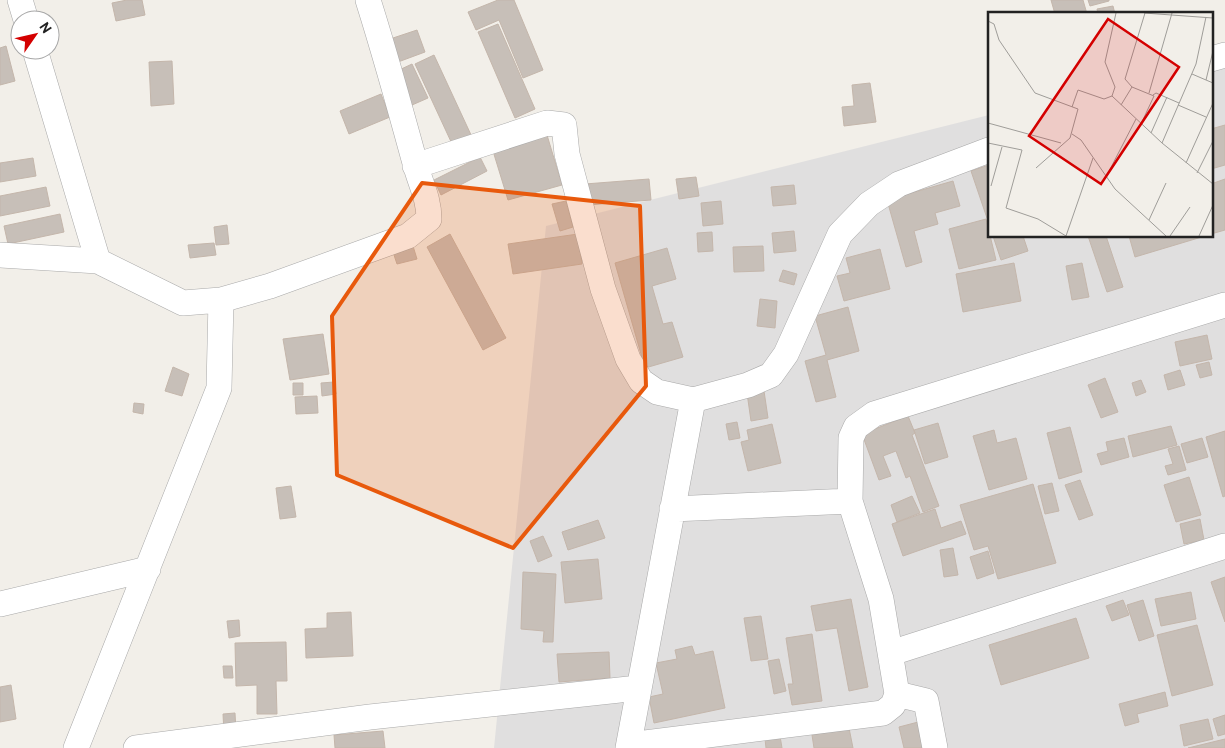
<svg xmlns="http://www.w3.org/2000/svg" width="1225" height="748" viewBox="0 0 1225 748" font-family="Overpass,sans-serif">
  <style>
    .residential { fill: #e0dfdf }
    .building { fill: #c7bfb8; stroke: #c4b6ab }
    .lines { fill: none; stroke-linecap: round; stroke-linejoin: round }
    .street-casing { stroke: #a9a9a9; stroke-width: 26 }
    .street { stroke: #fff; stroke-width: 25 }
    .marked { fill: #e8590c; fill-opacity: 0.2; stroke: #e8590c; stroke-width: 4; stroke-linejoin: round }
    .inset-road { fill: none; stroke: #9f9d99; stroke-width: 1 }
    .view { fill: #d40000; fill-opacity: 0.15; stroke: #d40000; stroke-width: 2.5 }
    .inset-edge { fill: none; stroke: #222; stroke-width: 2.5 }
  </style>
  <rect width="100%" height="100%" fill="#f2efe9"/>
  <path class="residential" d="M1225,56V748H494L546,226L989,115V236H1211V59Z"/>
  <path class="building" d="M127,0H142L145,15L116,21L112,3Z
    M498,0H514L543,70L523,78L499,20L476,30L468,12Z
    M1051,0H1083L1087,14H1055Z
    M1088,0H1109V1L1090,6Z
    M1113,6L1115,14H1098L1097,9Z
    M498,24L535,109L515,118L478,32Z
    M417,30L425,52L398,62L390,39Z
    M6,46L15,81L0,85V48Z
    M434,55L472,137L453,146L415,64Z
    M172,61L174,104L151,106L149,62Z
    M412,64L428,98L412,105L397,71Z
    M870,83L876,122L844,126L842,107L854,106L852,85Z
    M381,94L390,117L349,134L340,111Z
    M1225,125V165L1211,169V129Z
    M547,135L562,185L508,200L493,151Z
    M480,157L487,171L441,195L434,180Z
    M33,158L36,176L0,182V163Z
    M989,165V224L971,171Z
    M696,177L699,196L679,199L676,179Z
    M649,179L651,200L587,205L585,184Z
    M1225,179V230L1211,234V184Z
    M953,181L960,206L935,213L938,224L914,231L922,262L906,267L887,200Z
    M794,185L796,204L773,206L771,187Z
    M46,187L50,206L0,216V196Z
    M566,201L573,227L560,231L552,204Z
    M721,201L723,224L703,226L701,203Z
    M60,214L64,232L8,244L4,226Z
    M986,219L996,260L959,269L949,229Z
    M227,225L229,244L216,245L214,227Z
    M794,231L796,251L774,253L772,233Z
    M712,232L713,251L698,252L697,233Z
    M450,234L506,338L483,350L427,247Z
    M578,234L582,264L513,274L508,244Z
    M993,236H1023L1028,251L1001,260Z
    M1088,236H1106L1123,287L1107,292Z
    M1129,236H1205L1135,257Z
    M214,243L216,255L190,258L188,245Z
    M413,246L417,259L397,264L393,252Z
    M763,246L764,271L734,272L733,247Z
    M667,248L676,279L652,286L663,324L672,322L683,357L645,368L615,263Z
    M880,249L890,289L844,301L837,276L850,273L846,258Z
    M1014,263L1021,301L963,312L956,274Z
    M1082,263L1089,297L1072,300L1066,266Z
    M783,270L797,274L794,285L779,281Z
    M760,299L777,301L775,328L757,326Z
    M848,307L859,351L827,360L836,397L816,402L805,361L826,355L815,316Z
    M323,334L329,374L290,380L283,339Z
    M1207,335L1212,359L1180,366L1175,342Z
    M1209,362L1212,375L1200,378L1196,365Z
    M173,367L189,374L182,396L165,391Z
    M1180,370L1185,385L1168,390L1164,375Z
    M1105,378L1118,412L1101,418L1088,385Z
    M1141,380L1146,392L1136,396L1132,383Z
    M334,382L336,394L322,396L321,383Z
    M293,383H303V395H293Z
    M764,391L768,418L751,421L747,393Z
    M317,396L318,413L296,414L295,397Z
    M134,403L144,404L143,414L133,412Z
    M908,416L915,433L912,435L939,506L923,512L910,476L906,478L896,451L883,456L891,476L879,480L862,434Z
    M737,422L740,438L729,440L726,424Z
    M938,423L948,457L925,464L914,430Z
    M772,424L781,463L748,471L741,442L749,440L747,430Z
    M1171,426L1177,445L1133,457L1128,436Z
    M1070,427L1082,472L1059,479L1047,433Z
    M994,430L997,443L1016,438L1027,479L989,490L973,436Z
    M1225,431V496L1223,497L1206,437Z
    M1124,438L1129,457L1101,465L1097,454L1108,451L1106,442Z
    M1202,438L1208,457L1187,463L1181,444Z
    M1179,446L1186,470L1168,475L1165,466L1173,464L1168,449Z
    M1189,477L1201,515L1176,522L1164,485Z
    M1080,480L1093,515L1079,520L1065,485Z
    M1052,483L1059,511L1045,514L1038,486Z
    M1033,484L1056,563L998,579L988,546L974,550L960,505Z
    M291,486L296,517L280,519L276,488Z
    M912,496L920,513L897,522L891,505Z
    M935,509L941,528L961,521L966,534L903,556L892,524Z
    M1200,519L1204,540L1184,544L1180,524Z
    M598,520L605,538L568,550L562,532Z
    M543,536L552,556L538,562L530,541Z
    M953,548L958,575L944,577L940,550Z
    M988,551L994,573L977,579L970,557Z
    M598,559L602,599L565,603L561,562Z
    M523,572L556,574L553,642H543L544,631L521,629Z
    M1225,577V622L1211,582Z
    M1191,592L1196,619L1161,626L1155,599Z
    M851,599L868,687L849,691L837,628L816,631L811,606Z
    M1123,600L1129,615L1112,621L1106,606Z
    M1143,600L1154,636L1139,641L1127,605Z
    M351,612L353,656L306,658L305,629L327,628V613Z
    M761,616L768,659L751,661L744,618Z
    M1076,618L1089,658L1001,685L989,645Z
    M239,620L240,636L229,638L227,621Z
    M1197,625L1213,685L1172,696L1157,635Z
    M812,634L822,701L792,705L788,684H793L786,638Z
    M286,642L287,681H276L277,714H257V685L236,686L235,643Z
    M692,646L695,655L713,651L725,708L654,723L649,697L663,694L656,663L677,659L675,650Z
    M609,652L610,678L559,682L557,654Z
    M779,659L786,691L774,694L768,661Z
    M223,666H232L233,678H224Z
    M11,685L16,719L0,722V687Z
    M1165,692L1168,706L1137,714L1139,722L1125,726L1119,704Z
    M235,713L236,732L224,733L223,714Z
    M1225,715V734L1218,736L1213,719Z
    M1208,719L1213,739L1184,746L1180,725Z
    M922,721L928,748H904L899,727Z
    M849,728L853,748H814L812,735Z
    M383,731L385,748H335L334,735Z
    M780,736L782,748H766L765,739Z
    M1225,739V748H1188Z"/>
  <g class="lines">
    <defs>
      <path id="street" d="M20,0L26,20
        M35,50L98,261
        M1211,59L1225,55
        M415,166L547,123L564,125L567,154L603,289L628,359L641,381L657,392L693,400L748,385L771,375L786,354L840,234L869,204L899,184L989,150
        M0,255L98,261L183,303L221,300L270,286L408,236L429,219C429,198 420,183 415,163C400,108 385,54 368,0
        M672,509L850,501
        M0,604L148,569
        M891,653L1225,546
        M897,694L926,701L935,748
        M629,745L883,713L893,705L897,694L881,599L850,501L851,438L856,427L874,414L1225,305
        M76,748L219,388L221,300
        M136,748L370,717L638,688
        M628,748L693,400"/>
    </defs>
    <use href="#street" class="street-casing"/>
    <use href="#street" class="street"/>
  </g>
  <path class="marked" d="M422,183L640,206L646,386L513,548L337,475L332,316Z"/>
  <g transform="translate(988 12)">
    <rect width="225" height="225" fill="#f2efe9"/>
    <path class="inset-road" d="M156,1L225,6M0,9L6,12L11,28L47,81L90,97L82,126L48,156M204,62L225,71M218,68L225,39M161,81L184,1M165,83L168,81L191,91M124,84L174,131L225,172M133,93L144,75M190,93L218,105M84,95L90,78L116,87L124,84L127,75L117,50L128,1M0,111L73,131M153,112L166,84L144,75L137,67L157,1M163,121L179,85M84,122L93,128L127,177L178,224M0,131L34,138L18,196L50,207L78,224M174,131L208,52L218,5M198,151L225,91M209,161L225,129M118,165L148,107M3,174L14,135M161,208L178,171M78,224L105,146M182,224L202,195M211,224L225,193"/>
    <path class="view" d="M120,7L191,55L113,172L41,124Z"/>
    <rect width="225" height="225" class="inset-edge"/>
  </g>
  <g transform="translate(35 35) rotate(56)"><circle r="24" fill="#ffffff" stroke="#a7a7a7"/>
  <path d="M0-4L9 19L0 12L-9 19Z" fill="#d40000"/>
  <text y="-8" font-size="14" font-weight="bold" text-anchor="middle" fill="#222222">N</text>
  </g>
</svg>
